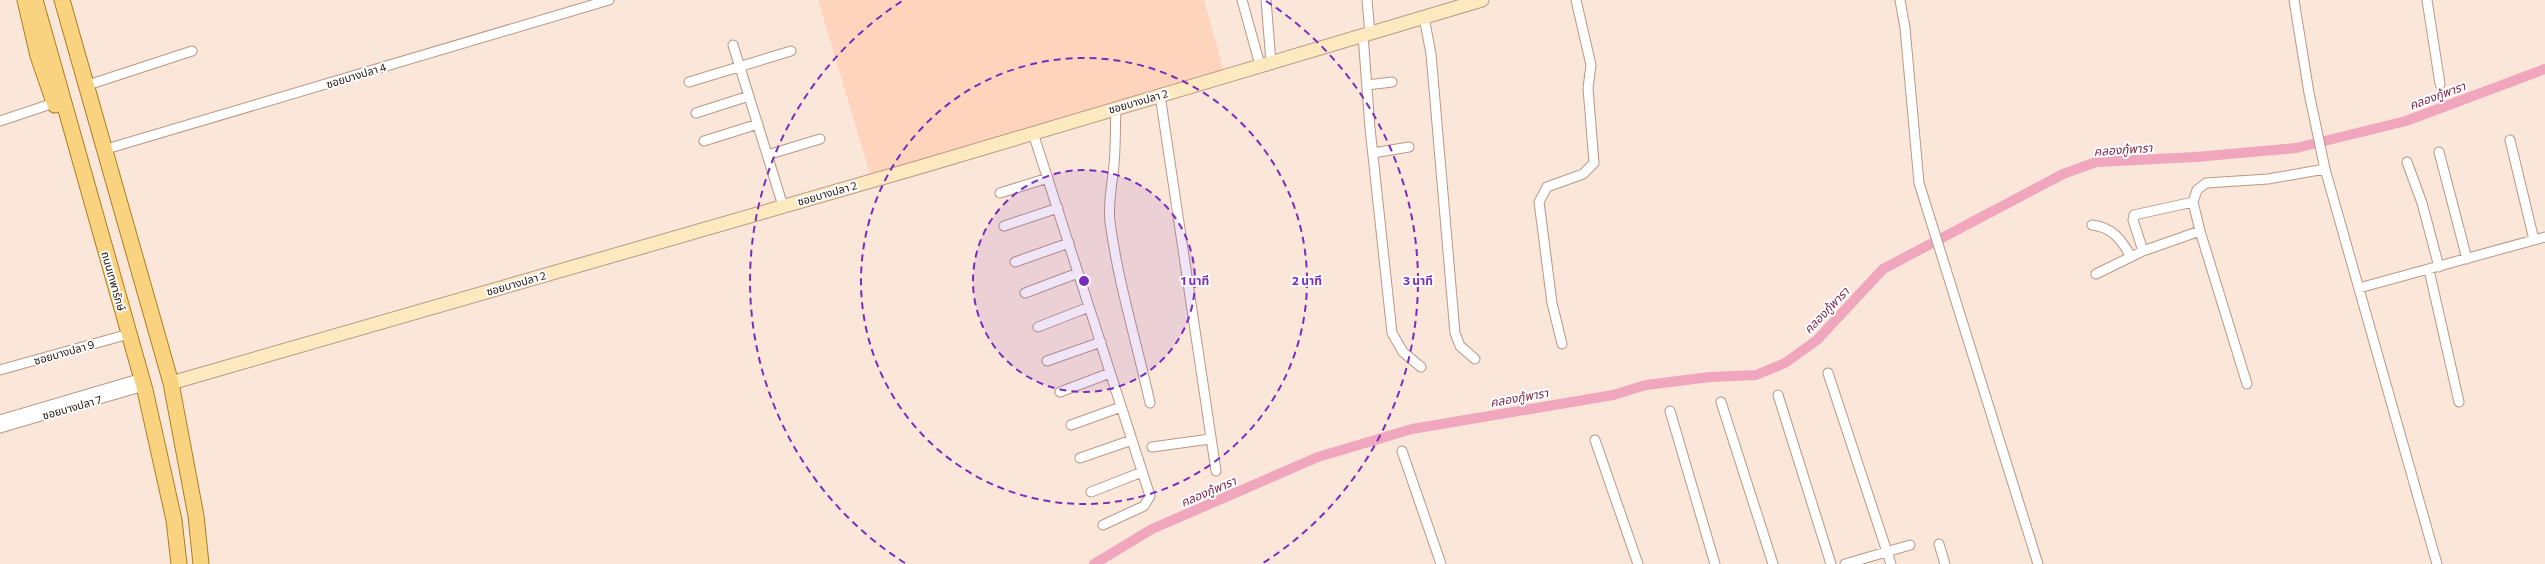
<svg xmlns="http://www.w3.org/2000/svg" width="2545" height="564" viewBox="0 0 2545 564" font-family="Commissioner,'Noto Sans Thai',sans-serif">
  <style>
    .built { fill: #fed5bc }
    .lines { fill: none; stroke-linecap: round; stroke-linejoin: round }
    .canal { stroke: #f0a6bd; stroke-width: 10 }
    .street-casing { stroke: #b89885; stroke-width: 11 }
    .secondary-casing { stroke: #b89885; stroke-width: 15 }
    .primary-casing { stroke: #ac7e22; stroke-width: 17 }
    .street { stroke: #fff; stroke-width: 9 }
    .secondary { stroke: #fde9c0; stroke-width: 13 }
    .primary { stroke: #fad381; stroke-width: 15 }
    .ring { fill: none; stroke: #7b2cbf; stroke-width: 2; stroke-dasharray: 7 5 }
    .labels { text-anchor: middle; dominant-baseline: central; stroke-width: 4; stroke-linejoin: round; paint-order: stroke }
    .street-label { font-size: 11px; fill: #20150d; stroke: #fff }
    .water-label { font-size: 12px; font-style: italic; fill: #7c284a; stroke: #fff }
    .centre { fill: #7b2cbf; stroke: #fff; stroke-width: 2 }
    .ring-label { font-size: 12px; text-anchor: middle; font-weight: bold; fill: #7b2cbf; stroke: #fff; stroke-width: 4; stroke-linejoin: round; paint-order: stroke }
  </style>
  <rect width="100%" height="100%" fill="#fbe7da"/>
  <path class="built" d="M818,0H1204L1225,75L872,181Z"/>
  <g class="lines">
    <path class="canal" d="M1094,564L1152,529L1318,457L1412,429L1613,395L1646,385L1710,377L1756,375L1785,363L1817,340L1883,269L2063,174L2096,162L2196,157L2296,148L2406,121L2545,69"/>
    <defs>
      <path id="street" d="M1242,0L1260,65
        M1266,0L1271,62
        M1367,0L1370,33
        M1900,0L1905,28L1919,183L2038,564
        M2294,0L2309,93L2325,169L2437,564
        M2427,0L2440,84
        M1424,17L1431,54L1455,333L1460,346L1475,359
        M1363,35L1370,128L1392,333L1403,352L1421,367
        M733,45L783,206
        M689,82L791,51
        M94,83L192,51
        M1367,85L1392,82
        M1160,95L1216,471
        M1116,108C1115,129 1116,152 1113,174C1111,191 1108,205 1110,222C1118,283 1137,343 1150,403
        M696,113L749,96
        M0,121L54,103
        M1033,133L1150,496L1144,506L1103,525
        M2510,140L2534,240
        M704,141L758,124
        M103,150L609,0
        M2439,152L2467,259
        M1373,153L1409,147
        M767,155L820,139
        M2407,162L2422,203L2439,267
        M1000,193L1048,178
        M2092,225C2112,227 2122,240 2131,257
        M1004,226L1058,208
        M2200,231L2247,384
        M2143,251L2133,220L2134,215L2193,202
        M1015,262L1069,243
        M2429,270L2459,402
        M2096,274L2143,251L2200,231L2193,202L2197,190L2206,183L2268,179L2325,169
        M2359,288L2545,237
        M1025,293L1078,273
        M1038,327L1089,307
        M1562,344L1552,303L1539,202L1547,187L1583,174L1594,163L1588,88L1591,65L1576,0
        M1047,361L1101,342
        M0,370L129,334
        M1828,373L1891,564
        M1060,392L1110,373
        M1778,395L1831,564
        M1721,402L1773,564
        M1670,411L1715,564
        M0,420L142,378
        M1071,425L1121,407
        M0,428L144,386
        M1595,440L1638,564
        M1152,447L1210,439
        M1402,451L1441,564
        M1080,458L1132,440
        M1091,492L1142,472
        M1939,544L1945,564
        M1845,564L1910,545"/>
      <path id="secondary" d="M171,383L920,167L1482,0"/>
      <path id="primary" d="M25,0L38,56L55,105
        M35,0L145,390L174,520L179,564
        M62,0L171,383L196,516L201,564"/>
    </defs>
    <use href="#street" class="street-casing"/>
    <use href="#secondary" class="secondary-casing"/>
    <use href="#primary" class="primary-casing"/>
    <use href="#street" class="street"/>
    <use href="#secondary" class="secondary"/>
    <use href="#primary" class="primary"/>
  </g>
  <circle cx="1084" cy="281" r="111" fill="#7b2cbf" fill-opacity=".12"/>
  <g class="ring">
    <circle cx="1084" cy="281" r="111"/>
    <circle cx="1084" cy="281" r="223"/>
    <path d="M905 563A334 334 0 0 1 902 1M1266 1A334 334 0 0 1 1263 563"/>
  </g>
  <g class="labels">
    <g class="street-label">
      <text transform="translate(356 75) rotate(-17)">ซอยบางปลา 4</text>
      <text transform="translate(1138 101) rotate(-16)">ซอยบางปลา 2</text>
      <text transform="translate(827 193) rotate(-16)">ซอยบางปลา 2</text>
      <text transform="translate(114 281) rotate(74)">ถนนเทพารักษ์</text>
      <text transform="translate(516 283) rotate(-16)">ซอยบางปลา 2</text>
      <text transform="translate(64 352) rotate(-16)">ซอยบางปลา 9</text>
      <text transform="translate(72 407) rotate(-16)">ซอยบางปลา 7</text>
    </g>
    <g class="water-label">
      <text transform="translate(2437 95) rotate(-20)">คลองกู้พารา</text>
      <text transform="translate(2123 149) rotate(-4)">คลองกู้พารา</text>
      <text transform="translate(1826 310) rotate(-46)">คลองกู้พารา</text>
      <text transform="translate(1519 397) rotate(-10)">คลองกู้พารา</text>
      <text transform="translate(1208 491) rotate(-23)">คลองกู้พารา</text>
    </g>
  </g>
  <circle cx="1084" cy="281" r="6" class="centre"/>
  <g class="ring-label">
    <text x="1195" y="285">1 นาที</text>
    <text x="1307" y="285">2 นาที</text>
    <text x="1418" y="285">3 นาที</text>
  </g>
</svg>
